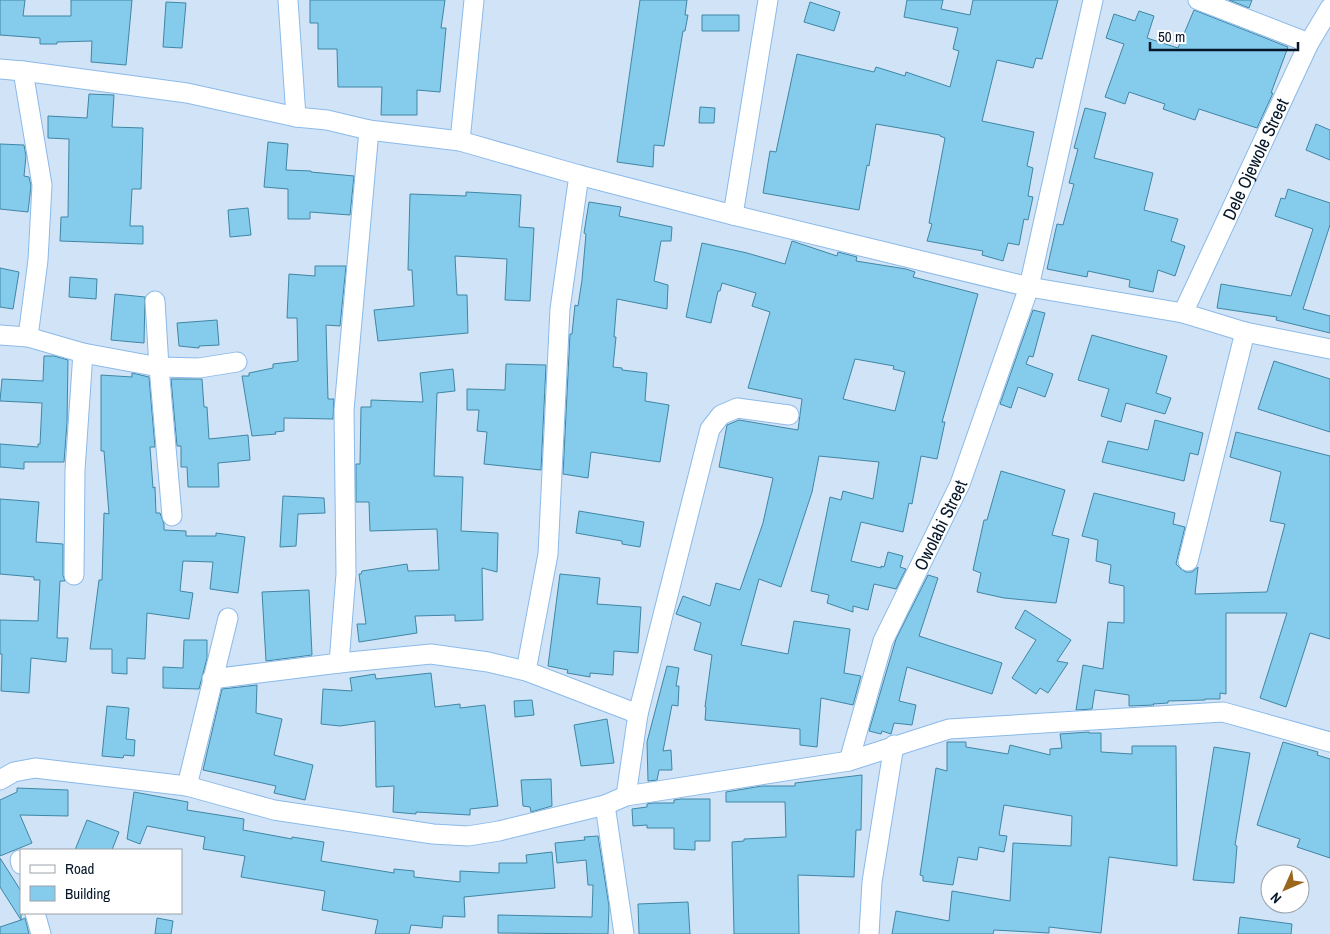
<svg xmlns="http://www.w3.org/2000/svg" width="1330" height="934" viewBox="0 0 1330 934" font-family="'Archivo Narrow',sans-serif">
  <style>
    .building { fill: #85cbec; stroke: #4086a4; fill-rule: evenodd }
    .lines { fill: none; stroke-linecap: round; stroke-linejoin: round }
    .minor-casing { stroke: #8bbae9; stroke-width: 21 }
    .minor { stroke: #fff; stroke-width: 19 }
    .labels { text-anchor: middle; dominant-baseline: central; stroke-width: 5; stroke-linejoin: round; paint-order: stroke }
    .street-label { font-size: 18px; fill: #051728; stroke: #fff }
  </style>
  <rect width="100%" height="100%" fill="#d0e3f7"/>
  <path class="building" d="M0,0H25L23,16H71V0H132L126,65L91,62L92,41L57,42V44H40V38L0,35Z
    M310,0H445L441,28H446L440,92L417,90V115H381L382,87H338L337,49H318V23H310Z
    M640,0H687L685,15H688L685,31H683L664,146L654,145L653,167L617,162Z
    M907,0H943L941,9L970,15L973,0H1058L1042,59L1036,58L1033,68L997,60L982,121L1034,132L1027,166L1033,168L1028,196L1033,197L1028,220L1024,219L1019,245L1008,243L1003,261L982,255L983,251L927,241L932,224L929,223L945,138L940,136V135L876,124L869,166L867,165L859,210L763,193L770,151L776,152L797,54L874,72L876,67L905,76L906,72L950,87L959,51L953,49L958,28L904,17Z
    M1229,0H1252L1249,8Z
    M166,2L186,3L182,48L163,47Z
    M810,2L840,12L834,31L804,22Z
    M1194,10L1288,47L1271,93H1273L1257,128L1199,109L1195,120L1163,109L1165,104L1129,92L1125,104L1105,97L1124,44L1106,38L1114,14L1135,21L1139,11L1154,16L1147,38L1178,48Z
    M702,15H739V31H702Z
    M89,94L114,95L112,127L143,128L141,189H132L130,226H143V244L60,241L61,217H68L69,139L48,138V116L87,118Z
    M700,107L715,108L714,123H699Z
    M1085,108L1106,113L1094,158L1153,173L1144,210L1178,219L1171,241L1185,246L1175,276L1158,270L1153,292L1129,287L1130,280L1088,271L1087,277L1047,269L1057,224L1063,225L1074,184L1069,183L1078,149L1074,148Z
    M1316,124L1330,130V160L1306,150Z
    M268,142L288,144L286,170L311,171V172L354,176L350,215L310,212V219H288V189L264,187Z
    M0,144L24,145L26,156L24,176L29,177L31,186L28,212L0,209Z
    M1288,189L1330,203V225L1303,309L1330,316V333L1276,320L1277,317L1217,308L1221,284L1291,296L1313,229L1275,216L1281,198L1285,199Z
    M466,192L521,195L519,227L534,228L530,301L505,300L507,259L455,256L457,295H467L468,333L378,341L374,310L414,306L412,270H408L410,194L466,196Z
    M589,202L621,207L619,216L672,227L671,241H661L654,281L668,285L667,309L617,299L614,337H616L613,367L622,368V370L647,373L645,401L669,405L660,462L591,452L588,478L563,474L570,334H572L575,305L578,306L582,280L586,234L584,233Z
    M248,208L251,235L230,237L228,210Z
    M792,241L837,256L838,252L857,257L856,261L906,269L915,272L913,277L978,294L942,422H945L937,459L921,456L912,504L909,503L903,532L861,522L851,561L881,568V566L884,567L888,552L903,556L900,567L906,569L896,589L874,584L868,610L853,606V612L827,603L829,595L811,591L830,497L841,500L843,491L873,499L879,462L819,456L812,492L781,587L759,579L741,645L788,654L794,621L850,629L844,673L861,676L853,705L821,698L817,747L800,745V729L705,720L706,707H705L712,655L694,650L701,623L676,614L683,596L710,606L716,583L740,590L763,523L773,478L719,467L727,425L739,420L798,430L802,399L748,388L770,312L752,306L756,293L722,283L720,291H718L711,323L686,317L702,243L747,253L785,264ZM855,359L894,366L893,369L905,372L895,411L843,399Z
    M315,266H346L340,326L326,325L328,399H334L333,419L284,418V431L275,432L276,434L252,436L242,376H249V373L273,368V364L298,361L297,318H287L289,274L315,276Z
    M0,268L19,272L13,309L0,307Z
    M70,277L97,279L96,299L69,297Z
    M115,294L145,297L144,343L111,340Z
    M1033,310L1045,313L1033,357L1029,356L1026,364L1053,374L1045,397L1018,387L1011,408L1000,404Z
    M217,320L219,345L199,346V348L179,346L177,323Z
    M1092,335L1167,356L1156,393L1171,398L1165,414L1126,403L1121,422L1101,416L1109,389L1078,380Z
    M44,356H54L68,360L67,423L64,462H24V469L0,467V444L38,447V444H40L42,403L0,401L2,379L43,381Z
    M1274,361L1330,379V432L1258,409Z
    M506,364L546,365L541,470L484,464L487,432L477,431L479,410H467V389L505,390Z
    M453,369L455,391L437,393L434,476L463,477L461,531L498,533L497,572L482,568L483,620L455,621V615L415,616L417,633L359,642L357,624H366L359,574H361L362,571L407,564L408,571L439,570L437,529L370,531L369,502H356V464H360L361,407H371V400L423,402L420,373Z
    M132,373L149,377L155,447H150L153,488L155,487L156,513H160L164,524V530L186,531V536H216V533L245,537L238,593L210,589L213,562L183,561L180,591L193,593L189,619L147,613L145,659L127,658V674L112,673V649H90L99,580H102L104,513L109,514L104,451H101V375L132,377Z
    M171,379H202L204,407H207L209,439L248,435L250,460L218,463L219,487H188L187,467H181V446H177Z
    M1155,420L1203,433L1198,455L1190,453L1184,481L1102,462L1108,441L1148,450Z
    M1236,432L1330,456V639L1310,633L1286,707L1260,698L1287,613H1226V694L1220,693V699H1205V700L1168,701V703L1153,704L1154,705L1129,706V695L1095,690L1092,709L1076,710L1083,665L1103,669L1108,622L1124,623V586L1109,583L1111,565L1096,561L1098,540L1082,536L1094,493L1175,513L1173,524L1185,527L1176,564L1181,569L1186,572H1192L1198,567L1195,594L1267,592L1285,524L1270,521L1281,472L1230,457Z
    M1001,471L1065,490L1052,535L1069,539L1056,603L1004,598L977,592L981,573L973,570L984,520H987Z
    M283,496L324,498L325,513L298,514L296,546L280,547Z
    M0,499L39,502L36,542L63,544V575L65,581H60L57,638H68L66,662L31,658L29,693L1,691L2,654H0V620L38,621L40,580H34V577L0,574Z
    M579,511L644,522L640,547L622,544V541L576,533Z
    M560,574L600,578L597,604L641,607L638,653L614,651L613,675L590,673V677L567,673L568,670L548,666Z
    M928,575L938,578L919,636L1002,663L992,694L907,667L899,701L916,705L912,725L894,723L891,734L882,731L881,734L869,731L896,639Z
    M309,590L312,655L266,661L262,592Z
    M1025,610L1071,640L1057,661L1068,663L1048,693L1040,688L1036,694L1012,678L1036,640L1015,628Z
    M184,640H207V658L199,689L163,688V667L183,668Z
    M667,666L679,668L676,686H679L678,706L672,705L663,751L671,750L672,770H659L657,780L648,781L647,742Z
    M431,673L435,707L460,704V708L485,705L498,806L470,809V815L416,812V814L393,812L394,786L376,787L375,721L340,726L321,724L323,689L352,691L350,678L375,674L376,679Z
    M257,685L256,713L282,719L274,755L313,765L305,800L274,793L276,786L203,770L222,689Z
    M532,700L534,715L515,717L514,701Z
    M107,706L129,708L126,739L135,740L134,756L124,755L123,758L102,756Z
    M607,719L614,763L581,766L574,725Z
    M1089,732V733H1101V752L1132,754V746H1176L1177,866L1109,857L1101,933L1049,927V933L994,930L993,934H892L896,911L949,921L952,891L1010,901L1013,843L1071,846L1072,816L1004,805L999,835L1007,836L1004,852L979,847L977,860L958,857L953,885L923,881V876L920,875L936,768L947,771V742H966V747L1008,754L1010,745L1050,755V749L1062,748L1060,734Z
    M1283,742L1318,752L1317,755L1330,759V858L1297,847L1300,839L1257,825Z
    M1214,747L1250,753L1235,845L1237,846L1234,883L1193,880Z
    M862,775L861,830H856L854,877L798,875L799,934H734L732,842L744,841V839L786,837L785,802H726V792L762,786H795V783Z
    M551,779L552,806L531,812L530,807L523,806L521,780Z
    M17,788L68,790V816L20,815L32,843L0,856V800L17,792Z
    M134,792L188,802L187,810L244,819L243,830L292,839V837L324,842L321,861L394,873V869L414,871V877L460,882V871L499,873V863H527L526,855L552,852L555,888L464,897L465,917L443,916L442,928L411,925L409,934H375L378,920L322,910L325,891L241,877L245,856L203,849L205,837L147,826L140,844L127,839Z
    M681,799H710V841H695V850L674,849V828H647V825L633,826L632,809L647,807V804L653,803H674V800Z
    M87,820L119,832L112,850H75Z
    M598,836L609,906L608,934L498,933V915L592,917L593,885H588L586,860L557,863L555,843L585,840L584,837Z
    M0,858L21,891V920L25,918L29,934H0V927L21,920L0,887Z
    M688,902L690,934H639L638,904Z
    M1240,917L1292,924L1291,934H1238Z
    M157,918L173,921L171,934H155Z"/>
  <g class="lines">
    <defs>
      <g id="minor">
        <path d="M288,0L296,117"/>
        <path d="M1198,0L1309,43"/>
        <path d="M0,69L23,71L187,93L296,117L327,120L369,130L460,141L579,175L733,215L1029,287L1183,313L1245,332L1330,349"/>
        <path d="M23,71L42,185L38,260L28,337"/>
        <path d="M460,141L474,0"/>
        <path d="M733,215L768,0"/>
        <path d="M155,301L159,367L172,516"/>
        <path id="s1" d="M1183,313L1309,43L1330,8"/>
        <path d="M0,335L28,337L83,353L159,367L199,368L237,362"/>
        <path d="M1188,561L1245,332"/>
        <path d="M74,575L75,470L83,353"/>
        <path d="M339,663L346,574L344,410L369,130"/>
        <path d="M526,671L548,554L560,309L579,175"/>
        <path d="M212,679L339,663L431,654L488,662L526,671L638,714"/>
        <path id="s2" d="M849,761L883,641L960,484L1029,287L1093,0"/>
        <path d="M0,780L14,772L35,768L187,786L274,810L433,834L468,836L499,831L605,805L626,796L849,761L949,729L1223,712L1330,742"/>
        <path d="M187,786L228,618"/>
        <path d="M626,796L638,714L710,429L721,415L737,408L789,415"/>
        <path d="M605,805L624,934"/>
        <path d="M20,860L21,864"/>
        <path d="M35,913L41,934"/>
        <path d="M869,934L872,882L894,745"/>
      </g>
    </defs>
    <use href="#minor" class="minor-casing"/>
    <use href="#minor" class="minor"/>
  </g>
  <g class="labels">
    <g class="street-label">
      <text stroke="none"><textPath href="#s1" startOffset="170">Dele Ojewole Street</textPath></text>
      <text stroke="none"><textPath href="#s2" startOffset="254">Owolabi Street</textPath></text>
    </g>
  </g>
  <rect x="20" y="849" width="162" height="65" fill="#ffffff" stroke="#9ba2a9"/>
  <rect x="30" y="865" width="25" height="8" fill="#ffffff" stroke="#9ba2a9"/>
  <text x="65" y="874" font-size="15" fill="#051728">Road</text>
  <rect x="30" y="886" width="25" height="15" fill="#85cbec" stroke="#9ba2a9"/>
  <text x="65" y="899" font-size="15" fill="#051728">Building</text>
  <g transform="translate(1285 889) rotate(225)"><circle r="24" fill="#ffffff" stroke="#9ba2a9"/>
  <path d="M0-4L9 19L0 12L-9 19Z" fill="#9b661e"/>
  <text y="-8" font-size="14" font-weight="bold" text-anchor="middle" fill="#051728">N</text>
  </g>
  <path d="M1150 42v8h148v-8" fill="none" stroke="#051728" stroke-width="2.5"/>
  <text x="1158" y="42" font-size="15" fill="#051728" stroke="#ffffff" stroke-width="4" paint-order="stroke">50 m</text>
</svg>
